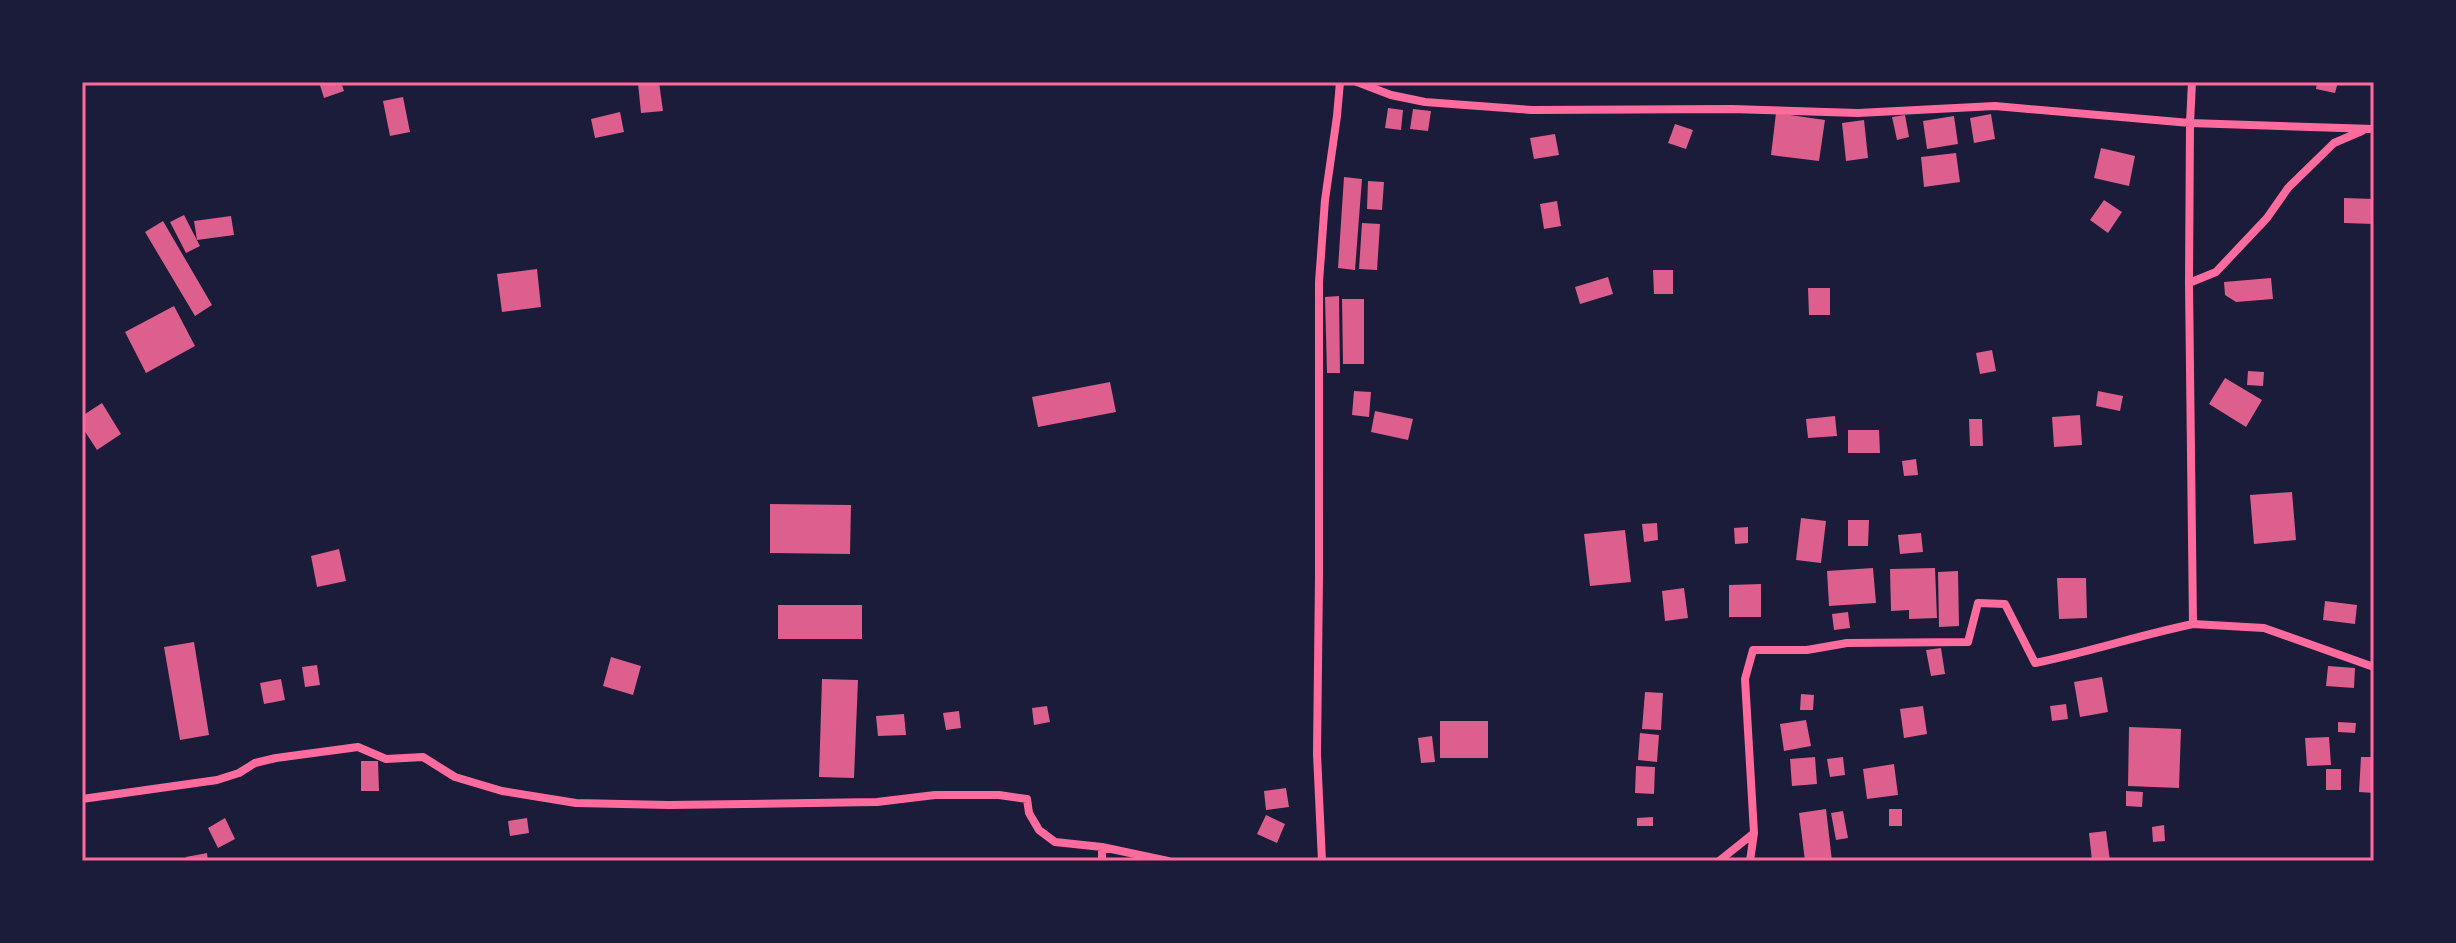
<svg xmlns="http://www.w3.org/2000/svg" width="2456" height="943" viewBox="0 0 2456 943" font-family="Montserrat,sans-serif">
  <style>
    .building { fill: #dd5f8e }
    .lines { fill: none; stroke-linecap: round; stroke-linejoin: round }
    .minor { stroke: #ff6b9d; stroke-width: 8 }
    .neatline { fill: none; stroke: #ff6b9d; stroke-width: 3 }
  </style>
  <rect width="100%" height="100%" fill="#1b1b3a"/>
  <path class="building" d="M319,82H341L344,91L324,98Z
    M659,82L663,111L641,113L638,83Z
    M2317,82H2338L2335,93L2316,89Z
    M403,97L410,132L390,136L383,101Z
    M1388,108L1403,110L1401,130L1385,128Z
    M1413,109L1431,111L1428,131L1410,129Z
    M620,112L624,132L595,138L591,119Z
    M1776,113L1825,120L1819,161L1771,155Z
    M1991,114L1995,139L1974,143L1970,118Z
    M1905,115L1909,137L1897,140L1892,117Z
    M1954,116L1958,144L1927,149L1923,121Z
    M1864,120L1868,158L1846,161L1842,123Z
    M1675,124L1693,130L1686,149L1668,143Z
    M1555,134L1559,155L1534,159L1530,138Z
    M2101,148L2135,156L2129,186L2094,178Z
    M1956,153L1960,182L1924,187L1921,157Z
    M1344,177L1362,179L1355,270L1338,268Z
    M1368,181L1384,182L1382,210L1367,209Z
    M2344,198L2374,199V224L2344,223Z
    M2104,200L2122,212L2108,233L2090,220Z
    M1557,201L1561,226L1544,229L1540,204Z
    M184,215L200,246L186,253L170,222Z
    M231,216L234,235L197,240L194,221Z
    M163,221L212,305L195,316L145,232Z
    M1362,223L1380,224L1377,270L1359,269Z
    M537,269L541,307L502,312L497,274Z
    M1653,270H1673V294H1654Z
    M1608,277L1613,294L1580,304L1575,287Z
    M2271,278L2273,299L2236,302L2225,295L2224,282Z
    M1808,288H1830V315H1809Z
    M1339,296L1340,373H1327L1325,297Z
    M1342,299H1364V364H1343Z
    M174,306L195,346L146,373L125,332Z
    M1992,350L1996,371L1980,374L1976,353Z
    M2248,371L2264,372L2263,386L2247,385Z
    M2225,378L2262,400L2246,427L2209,404Z
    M1110,382L1116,412L1038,427L1032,397Z
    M1354,391L1371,392L1369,417L1352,415Z
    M2098,391L2123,396L2120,411L2096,406Z
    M102,403L121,434L97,450L82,427V416Z
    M1375,411L1413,419L1408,440L1371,432Z
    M2080,415L2082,445L2054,447L2052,417Z
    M1835,416L1837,436L1808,438L1806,419Z
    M1969,419H1982L1983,446H1970Z
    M1848,430H1879L1880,453H1848Z
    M1916,459L1918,475L1904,476L1902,461Z
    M2292,492L2296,540L2254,544L2250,495Z
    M770,504L851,505L850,554L770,553Z
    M1801,518L1826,521L1821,563L1796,560Z
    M1848,520H1869L1868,546H1848Z
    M1657,523L1658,540L1644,542L1642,524Z
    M1748,527V543L1735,544L1734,528Z
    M1625,530L1631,582L1590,586L1584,534Z
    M1921,533L1923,552L1900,554L1898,535Z
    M339,549L346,581L317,587L311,556Z
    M1873,568L1876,603L1829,606L1827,571Z
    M1935,568L1937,618L1909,619V610L1891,611L1890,569Z
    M1958,571L1959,626L1939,627L1938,572Z
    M2057,578H2086L2087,618L2059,619Z
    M1761,584V617H1729V585Z
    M1684,588L1688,618L1665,621L1662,591Z
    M2325,601L2357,605L2355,624L2323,620Z
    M778,605H862V639H778Z
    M1848,612L1850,628L1834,630L1832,614Z
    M194,642L209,735L180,740L164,647Z
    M1941,648L1945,674L1931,676L1926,650Z
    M611,657L641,666L633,695L603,686Z
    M317,665L320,685L305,687L302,667Z
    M2328,666L2355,668L2354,688L2326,686Z
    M2102,677L2108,712L2080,717L2074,682Z
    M281,679L285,700L264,704L260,683Z
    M822,679L858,680L854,778L819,777Z
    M1645,692L1663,693L1661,730L1642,729Z
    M1801,694L1814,695L1813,710H1800Z
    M2066,704L2068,719L2052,721L2050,706Z
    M1047,706L1050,722L1034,725L1032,708Z
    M1923,706L1927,734L1904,738L1900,709Z
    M959,711L961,728L946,730L943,713Z
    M904,714L906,735L878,736L876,716Z
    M1806,720L1811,746L1784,751L1780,724Z
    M1440,721H1488V758H1440Z
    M2338,722L2356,723L2355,733L2338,732Z
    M2129,727L2181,729L2179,788L2128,786Z
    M1640,733L1659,735L1657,762L1638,760Z
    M1432,736L1435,762L1421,763L1418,738Z
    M2329,737L2331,765L2307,766L2305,738Z
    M1815,757L1817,784L1792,786L1790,759Z
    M1843,757L1845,775L1830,777L1827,759Z
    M2361,757H2374V793L2359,792Z
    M361,761H378L379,791H361Z
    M1894,764L1898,795L1867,799L1863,769Z
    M1636,766L1655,767L1654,794L1635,793Z
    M2326,769H2341V790H2326Z
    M1286,788L1289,807L1266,810L1264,791Z
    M2126,791L2143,792L2142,807L2126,806Z
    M1826,809L1832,861H1805L1799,813Z
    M1889,809H1902V826H1889Z
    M1843,811L1848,838L1836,840L1831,813Z
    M1266,815L1285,824L1277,843L1257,834Z
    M1653,817V826H1637V818Z
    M225,818L235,839L218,848L208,828Z
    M527,818L529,833L510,836L508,821Z
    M2164,825L2165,841L2153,842L2152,827Z
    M2106,831L2110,861H2092L2089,833Z
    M207,853L208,861H187L186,857Z"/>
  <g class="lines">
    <path class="minor" d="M1357,82L1391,95L1425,102L1532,110L1732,109L1858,113L1995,106L2190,123L2374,129
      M2189,283L2216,272L2267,218L2288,188L2334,143L2362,131
      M2193,624L2264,628L2371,666
      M82,799L217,780L239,773L255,763L276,758L358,747L386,759L423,757L455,777L502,791L576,803L669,805L877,802L935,795H999L1027,799L1029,813L1039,830L1055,842L1102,847L1168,861
      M1102,847V861
      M1322,861L1317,754L1319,576V282L1325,200L1337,116L1340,82
      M1719,861L1754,833L1745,679L1753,650H1807L1847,643L1968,642L1978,603L2005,604L2035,663C2089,652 2140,635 2193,624L2189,283L2190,123L2192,82
      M1750,861L1754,833"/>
  </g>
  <rect width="2456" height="943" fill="none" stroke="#1b1b3a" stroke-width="168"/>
  <rect x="84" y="84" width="2288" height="775" class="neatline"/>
</svg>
